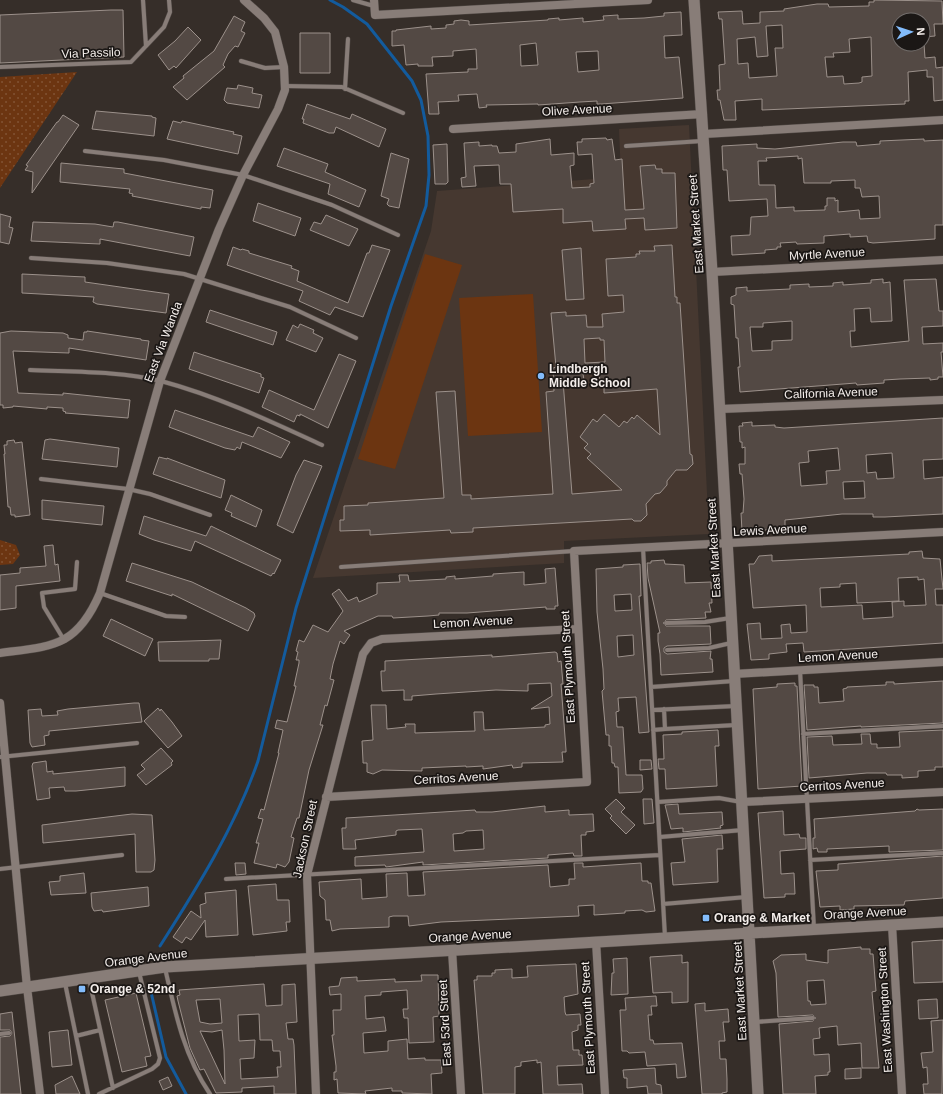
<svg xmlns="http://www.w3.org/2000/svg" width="943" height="1094" viewBox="0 0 943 1094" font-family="Helvetica,sans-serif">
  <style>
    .built { fill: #463830 }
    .grass { fill: url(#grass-dots) }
    .garden { fill: #6c3511 }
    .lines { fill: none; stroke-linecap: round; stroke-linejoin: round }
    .stream { stroke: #135b9d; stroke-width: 3 }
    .building { fill: #534944; stroke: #9c918b; fill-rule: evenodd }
    .service-casing { stroke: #514a46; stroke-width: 5 }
    .minor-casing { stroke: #514a46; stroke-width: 9 }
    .tertiary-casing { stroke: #514a46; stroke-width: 12 }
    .service { stroke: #887d78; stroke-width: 4 }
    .minor { stroke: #887d78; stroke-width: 8 }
    .tertiary { stroke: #887d78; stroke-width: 11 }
    .poi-dot { fill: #83bcfb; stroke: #1b1715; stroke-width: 1.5 }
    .labels { text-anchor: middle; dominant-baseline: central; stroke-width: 3.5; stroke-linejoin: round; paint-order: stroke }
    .street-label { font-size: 12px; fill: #f4eeeb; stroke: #1b1715 }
    .poi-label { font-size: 12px; font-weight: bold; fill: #f4eeeb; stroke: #1b1715; text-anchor: start }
  </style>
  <defs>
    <pattern id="grass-dots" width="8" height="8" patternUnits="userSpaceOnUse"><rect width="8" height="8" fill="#6c3511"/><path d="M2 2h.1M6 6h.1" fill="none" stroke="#825334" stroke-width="1.8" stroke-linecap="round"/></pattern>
  </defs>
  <rect width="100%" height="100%" fill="#362e29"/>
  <path class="built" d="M689,125L709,534L564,541V563L313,578L431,231L437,191L621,177L619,129Z"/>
  <path class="grass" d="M77,72L0,188V77Z
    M0,540L16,545L20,555L13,564L0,565Z"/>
  <path class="garden" d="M425,254L462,265L395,469L358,459Z
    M533,294L542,432L468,436L459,298Z"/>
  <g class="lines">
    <path class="stream" d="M160,946C197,888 235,827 258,761L296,608L391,306L426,206L429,175L428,136L421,100L412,81L367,24L343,7L330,0
      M151,992L166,1057L186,1094"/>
  </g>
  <path class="building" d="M874,0L942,1L943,24H934L935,36L923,37V17L904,19L899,20V44H924L925,58L935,57L936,68L943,67V100L934,101L933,77H927V70L908,72L909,101H905V104L762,110V99L735,101L736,120H724L720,100H718L717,90H720L719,65L725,64L722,19H719L718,12L742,11L743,24L760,23V12L784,11V9L817,4H828L829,7L869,6V2H874ZM782,25L783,48H775L777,76L749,78L748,63L738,64L737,39L755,37L757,57L768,56L766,26ZM871,37L872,76L862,77V82L859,83L844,84L843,76L827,77L825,57H834L833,53L850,52L849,39Z
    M111,10H123L124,57L0,63V15Z
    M681,12L682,35L664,36L665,58L679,57L683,98L601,104H597V101L580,102L538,105V104L486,105L487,107L479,108L477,94L458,95L459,101L438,102L439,114H429L426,74L468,72V69H477L476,49L453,51V56L432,57L433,66H418V64L406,65L404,45L392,46V31H396V30L431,26V29L446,28V25L454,24V21L461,20L469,21V25L548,20V19L559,18V20L583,18V22L604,20L603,16L618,15V19L644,18L664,16V13ZM536,43L538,65L521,66L520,45ZM598,51L599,70L578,72L576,52Z
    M234,16L245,22L241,31L245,33L238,47L235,46L228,54L223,65L225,67L187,100L173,87L184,78L183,76L214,51Z
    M188,27L201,40L176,68L174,66L169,70L158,55L175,41Z
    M300,33H330V73H300Z
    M238,85L253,88L252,93L262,95L259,108L227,103L224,100L227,88L237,89Z
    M307,104L350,119L352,114L386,129L379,147L336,127L334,133H329L303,123L304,119H302Z
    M96,111L152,116V117L156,118L154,136L92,129Z
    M63,115L79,125L32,193L33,172L25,170L28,166L26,165L57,122H58Z
    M173,121L181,123L182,121L234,132L233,134L242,136L238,154L167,139Z
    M606,138L607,140L612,139L615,160L622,159L625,210L644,209L640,166L655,165L656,169H662V173H675L677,228L645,230L644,218L625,219L626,229L593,231L592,221L563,223V209L513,212L511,184H500L499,165L474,166L476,186L462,187L461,178L466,177L464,143L479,142V146L492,145V146H497L499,153L516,152V144L550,139L551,155L574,153V165L570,166L572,188L590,187V184L594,183L592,154L578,155L577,142H582V139Z
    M924,139V141L943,140V225H935V239L873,243L868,242L867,236L850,237V234L824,236V243L797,244L796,242L780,243L781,247H777V249L765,250V253L732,255L731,236L750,235L751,217L768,216L767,199L729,201L727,170H723L722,146L757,144V148L775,149L843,142H856L857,146L880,144V141ZM798,156V159L802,158L804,183H831V181L855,180V188H860L862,197L879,196L880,218L860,219L859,210L838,212V200L835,201V198H827V206H825V210L794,211V207L776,208L775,185H759L758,161H767L766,158Z
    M447,144L448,182L446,184H435L433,145Z
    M284,148L328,164L325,172L366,190L359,207L328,194L330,184L277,166Z
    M391,153L409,159L399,208L389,206L387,204L389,199L381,196Z
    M61,163L124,169V173L213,190L210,208L201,207V209L132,196L133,194L129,193L130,189L60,182Z
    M258,203L301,218L295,236L253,221Z
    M0,214L11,217L9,227L13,228L9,244L0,242Z
    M326,215L358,229L349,246L310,230L314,222L321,224Z
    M33,222L95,224L113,227L114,222H118L194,237L190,256L100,239V244L31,241Z
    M372,245L390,250L363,317L335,307L330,315L299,301L303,291L227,265L233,247L241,250L242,249L249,251V253L292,266L291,268L299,271L297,281L348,303L367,253H369Z
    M672,245L675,297H677V303H680L690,454L692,455L693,464L687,470H676L667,481V485L660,493L655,494L646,504L647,515L641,521H634L632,519L473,528V532L451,533L450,530L370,535V530L340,531V520H344V506L368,505V503L444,498L436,392L455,391L462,495H471V499L553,494L546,392L554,391L553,368L556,367L551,313L566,312V316L586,315L587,327H603L602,314L624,312L623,295L608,296L606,259L636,257V254H640L639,251H655L654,246ZM600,338V340H604L605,362L585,363L584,339ZM599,373L600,381H604V393L657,389L660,435L637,415L634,419L632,417L627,423L624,421L619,427L604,414L597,422L593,419L580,437L588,444L584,448L591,454L587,458L622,490L572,494L563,381L584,380L583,374Z
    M581,248L584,299L566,300L562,250Z
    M22,274L85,277V282L169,294L166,313L97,304L93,302L94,297L22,293Z
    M883,279V283L890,282L892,321L871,322L870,308L854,309L855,331H850L851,347L909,341L904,280L936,279L939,311H943V326L922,327L923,344L943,343V352H941L943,377H938V379L930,380V378L900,379L884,380V383L857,385L856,383L740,392L738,367H740L738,338H736L734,305L731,304V297L736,295V288L747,287V291L790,289V285L809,284V287L833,286V283L843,282V285L871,283V280ZM792,321V340L772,341V350L752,351L750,327H763V323Z
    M210,310L277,332L273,345L206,322Z
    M300,324L314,330L313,333L323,338L316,352L286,340L293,325L298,328Z
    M11,331L63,333L68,335V338L83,340L84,332H87V331L141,339V340L149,341L146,360L69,348V353L13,351L18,393L63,395V393L130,400L128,418L65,413L66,412L63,411V408L47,407V409L13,406V407L3,408V405H0V333Z
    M194,352L261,374V377L264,378L259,393L189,369Z
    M339,354L356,361L328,428L300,414V416L297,415L294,422L262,407L269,390L314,410Z
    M175,410L253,437L258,427L290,442L281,458L242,442L240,449L237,447L235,450L225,448L169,427Z
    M943,418V459L923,460L924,479L943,477V514L885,517H873V514H842L785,520V529L742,531L741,513H743L744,499L742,474H740L739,464H745V447L742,448V442H740L739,426H743L742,423L752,422V426L775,425V427L784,428ZM838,448L840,470L826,471L827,484L801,486L799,463L809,462L808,451ZM892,453L894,478L877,479L876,472L867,473L866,455ZM864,481L865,498L844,499L843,482Z
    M50,439L119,448L117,467L42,459L45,440Z
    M14,440L15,443L22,442L30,515L15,517V515H11L10,507H8L4,454H5L4,445H7V441Z
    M159,457L167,459V458L225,480L221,498L153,474Z
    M304,460L322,466L293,533L277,525L296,475Z
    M231,495L262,510L256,527L231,516L232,513L225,510Z
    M42,500L104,506L102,525L42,519Z
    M144,516L206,536L211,526L281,560L274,574L273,573L271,576L195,541L191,551L154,540L139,534Z
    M53,545L55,565L58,564L60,581L16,586V608L0,610V575L20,573V568L46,566L44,546Z
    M922,551L923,558L940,559L943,589H935L936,605H943V643L804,652L803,643L786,644L787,652L769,654V659L751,660L747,624L760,623L761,639L782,638L781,625L790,624L791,633L807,632L806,605L753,608L749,564H754L759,556L772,555V561L909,554V552ZM918,577V580L924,579L926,605L904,606V601L892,602L893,617L863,619L862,605L821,607L820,588L840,587V584L856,583L857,603L899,601L898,578Z
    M664,560L665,564L684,565L685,583L711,582L712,603H709L711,612H705L706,618L666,620L663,623L666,626H710L711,644L667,646L664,648V652L667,654L711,651L710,659H712L713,672L661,675L660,654L658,641V633H660L648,578L647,563H651V561Z
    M132,563L192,582L246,608L254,613L255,616L248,631L172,594V596L126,581Z
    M640,564L641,596H639L649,732L639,733L636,697L618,698L619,711L616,712L617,727H623L626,775H642L643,789L641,792L619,793L618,767H615L614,763H612L611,746H609V735H606L602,691L604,689L603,669L597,612L596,569L623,567V565ZM631,594L632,610L615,611L614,595ZM633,635L634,655L618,657L617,636Z
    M555,568L558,606H555V609H546V607L467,613H439V615L428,616L393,618L392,616H378L344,631L350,635L344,644L340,641L333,664L330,679L334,680L327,706L325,705L320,725H323L309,770L299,818H297L291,837L294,838L289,862L285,867L277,864L276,868L254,863L259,843H256L263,819L258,818L261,809L264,810L279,753H278L283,730L275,728L277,720L287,722L296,686H294L299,663V660H296L298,652L296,651L299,640L304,642L313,625L328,632L343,611L332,594L339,589L348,601L357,597L359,602L377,594V583L400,582L399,575H408L409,581L446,579V577L455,576V579L493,576V574L524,572V585L546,583L545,569Z
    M111,619L153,639L145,656L103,636Z
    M221,640L219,659H209V661H159L158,642Z
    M555,652L557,653L558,662L561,661L563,684H561L566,750V752H562L563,762L522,763V767L513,768L512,765L483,769V766L466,767V766L422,768V771L382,770L373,774L367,772V763H363V761L362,741L373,740L371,705H386L387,729L406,727L405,724H415V733L475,731L474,712H483L484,730L545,727V725L550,724L549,707L531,709L552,696L551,683L528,684V691L496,690L436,694L412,696V700H404V690L382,691L381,674V671H385V661L492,655V657Z
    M943,681V723L861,727V726L807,730L804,685H814V687H818L819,703L844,701L843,689L847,688V687L886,685V682H894V684Z
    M795,683V686H797L802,786L758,789L753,689L777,687V684Z
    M134,703H139L142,722L49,731V735L44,736L45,745L32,747L30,743L28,710L41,709L42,716L58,715L57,711L68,709Z
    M158,708L160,711L161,709L172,722L182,736L168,748L144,721Z
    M718,730L719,746H715L717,786L666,789L665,769H659L658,759H664L663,735L682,734V732Z
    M943,730V767H935V770L918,771V777L902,778V775H887L886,773H867L809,778L807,737L832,736L833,745L862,744L861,734H870L871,744H877V748L900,747L899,732Z
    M161,748L173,761L171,763L172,765L146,785L137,775L145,769L141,765Z
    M640,760H651L652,769L640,770Z
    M46,761L47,772L53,771V774L125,767V786L76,791H65L64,787L49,788L50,798L37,800L32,766L33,763Z
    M616,799L625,808L621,812L635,825L626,834L610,818L612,816L605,809Z
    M643,799H652L654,823L644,824Z
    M678,804L679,814L722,812L723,825L720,826L721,828L683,832V828L671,829L665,805Z
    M545,806V812L569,810V815L593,814L594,831L586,832V835H581L582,856H574L573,853L548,855V858L423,865V862L386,867L385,865L355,866V857L424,852L422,829L398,830L396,831V835L355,840L356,849H343L342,830V828H346V818L475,810L476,812H492ZM483,830L484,849L454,851L453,834L463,833L466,831Z
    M917,809L919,810L943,809V850L889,852V846L827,849V852H818L817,848L813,849V838H815L814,819L915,811Z
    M783,811L784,835L799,834L800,838H806V849L780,851L781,874L794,873L795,894H785V897L764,898L758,813Z
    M132,814L152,815L155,860L154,870L151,872H136L135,834L43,843L42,825Z
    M722,835L723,849H717L718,882L673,885L671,863L685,862L682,839Z
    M943,856V898L905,901L904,905L854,906V909L840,910V906L820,907L816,871L838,870V864Z
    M235,863H245L246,874L236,875Z
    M574,863H583V867L641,863L642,881H648V883H651L655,911L646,912L642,910L625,911V913L594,915V905L578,906L579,916L441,922L409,926L408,916H393L389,917V927L340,929L332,931L330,920H326L325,900L320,896L319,882L361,879L362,899L387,897L386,874L407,873L408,896L425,895L423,872L548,865L550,887L569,885V879H575Z
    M84,873L86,893L51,895L49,882L60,881V876Z
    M276,884L277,900H289L290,922H286L287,931L253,935L248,886Z
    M148,887L149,906L103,912L102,910L94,911L92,907L91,893Z
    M236,890L238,935L206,937L205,920L191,940L186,937L182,943L173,937L191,911L201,918L200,905L206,903L205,893Z
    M943,940V982L914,983L912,942Z
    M861,947V949H870V954H873L876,991L872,992L879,1068H862L861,1043L838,1045L837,1026L819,1028L820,1038L813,1039L814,1055L829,1054L830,1072H828V1075L815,1076L816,1094H783L779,1024L813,1021L816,1018L813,1015L778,1017L776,973L773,961L781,955L806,954V960L828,963V950ZM824,980L826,1004L811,1005L810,1001H808L807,981Z
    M682,955V963L688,962V1002L672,1003V992L653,993L650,957Z
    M627,958L628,994L611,995L612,973H614L613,959Z
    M576,964L578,994L564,997L565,1012L566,1015L580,1014L581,1025H578V1030L572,1032L573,1050H579V1055H582L583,1065L557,1066L558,1085L582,1084L583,1094H543L541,1062L537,1063V1060L521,1062V1066L515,1067V1094H483L474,980H477V976H492V973H495V970L512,969V978L528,977L527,966Z
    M421,975H438L439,1016L433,1017L434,1042L409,1043L408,1018H404L403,1009H408L407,990L381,992V995L365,996L366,1019L384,1017L386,1031L363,1033L364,1053L388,1051V1041L407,1039L408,1059L425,1058V1060H441L442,1073L431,1074L432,1094L402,1093V1091H392V1088L365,1091L366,1094L338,1093L337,1079L334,1080V1072H336V1066L332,1035H334L333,1010H341V994L330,995L329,987L339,986L341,978L357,977V981L395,979V982L422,981Z
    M264,984L266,1006L282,1005V985L295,984L297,1022L286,1023L288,1039H293L294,1045L296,1094H274V1086L242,1088V1092L216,1093L204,1069L200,1070L190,1048L178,1001L177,996L180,995L179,990ZM220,999L222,1023L210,1024L200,1022L196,1000ZM259,1014L260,1040H272L273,1051H280L281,1067H277L278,1077L241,1079L240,1059L254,1058L255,1040L239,1041L238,1015ZM222,1030L224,1050L225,1084L200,1031L212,1032Z
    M136,993L151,1056L145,1057L147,1066L122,1072L105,1000Z
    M656,996L657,1006H651L652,1015H648L650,1040H653L654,1044L682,1043L686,1077L677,1078L676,1064L647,1066L645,1052L629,1053L627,1051H622L620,1010H626L625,998Z
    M937,999L938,1018L919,1019L918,1000Z
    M705,1003V1011L728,1009L729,1022H723L725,1041H719L720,1059H726L727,1079V1092L722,1093V1094H702L695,1004Z
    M12,1012L21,1094H0V1037L10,1036L12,1033L10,1030H0V1014Z
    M943,1020L942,1094H924L923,1084H928L927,1067L923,1068L921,1053L933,1052L931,1021Z
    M68,1030L72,1065L52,1067L49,1032Z
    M655,1068L656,1084L661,1085L662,1094H648L647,1086L627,1088V1078H624L623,1070Z
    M861,1068V1078L845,1079V1069Z
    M72,1076L80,1094H56L55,1085Z
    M168,1077L172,1086L163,1090L159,1081Z"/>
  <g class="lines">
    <defs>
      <path id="service" d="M143,0L146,46
        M353,0L374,6
        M241,61L265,68L284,67
        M0,67L131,62L164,27L170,12L169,0
        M285,86L342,87L403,113
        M345,89L348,39
        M626,146L702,141
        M85,151L164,160L243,175L332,205L398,235
        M31,258L107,263L184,274L290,307L356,338
        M30,370C73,372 119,371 161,381C217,396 270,421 322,445
        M41,479L128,489L150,494L210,515
        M643,548L665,937
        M341,567L574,551
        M100,593L166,616L185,617
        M666,623L705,622L730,618
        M64,640L44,607L42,593L75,589L77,562
        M667,650L709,648L731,643
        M800,670L814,929
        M651,687L734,681
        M664,709L665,729L736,725
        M652,710L736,706
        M653,730L665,729
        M803,734L943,726
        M0,757L137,743
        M658,802L719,798L741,802
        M660,837L743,830
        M810,860L943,853
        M0,869L122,855
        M226,879L660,855
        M663,904L747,897
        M165,968C175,1012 184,1056 210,1094
        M89,979L113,1088
        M65,983L88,1094
        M755,1022L813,1018
        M0,1034L9,1033
        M76,1036L100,1030
        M99,1094L152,1069L158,1064L160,1058L139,972"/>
      <path id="minor" d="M374,0L375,15L648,0
        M453,129L703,114
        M704,134L943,120
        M712,272L943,260
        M720,409L943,400
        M0,653C53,646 77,647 100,593L160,381L219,229L243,175L278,109L285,90L284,67L275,32L264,18L244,0
        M734,674L943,662
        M0,703L27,987L40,1094
        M326,797L587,782L574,551L943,532
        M742,802L943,792
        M892,925L902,1094
        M596,941L605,1094
        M452,950L461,1094
        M316,1094L307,875L363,654L371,643L382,639L577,629"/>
      <path id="tertiary" d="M694,0L712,272L758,1094
        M0,991L165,967L943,922"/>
    </defs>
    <use href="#service" class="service-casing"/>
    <use href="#minor" class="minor-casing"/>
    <use href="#tertiary" class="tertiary-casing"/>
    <use href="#service" class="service"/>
    <use href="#minor" class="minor"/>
    <use href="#tertiary" class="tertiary"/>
  </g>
  <g class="poi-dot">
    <circle cx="541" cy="376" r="4"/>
    <rect x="702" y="914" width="8" height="8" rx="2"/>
    <rect x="78" y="985" width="8" height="8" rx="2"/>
  </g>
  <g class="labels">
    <g class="street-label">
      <text transform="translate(91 53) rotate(-2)">Via Passilo</text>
      <text transform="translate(577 110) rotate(-3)">Olive Avenue</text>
      <text transform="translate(696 224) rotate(-94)">East Market Street</text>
      <text transform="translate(827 254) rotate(-3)">Myrtle Avenue</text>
      <text transform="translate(163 342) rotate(-69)">East Via Wanda</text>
      <text transform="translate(831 393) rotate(-2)">California Avenue</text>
      <text transform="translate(770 530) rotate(-3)">Lewis Avenue</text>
      <text transform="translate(714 548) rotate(-93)">East Market Street</text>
      <text transform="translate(473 622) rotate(-3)">Lemon Avenue</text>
      <text transform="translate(838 656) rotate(-3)">Lemon Avenue</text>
      <text transform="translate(568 667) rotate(-93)">East Plymouth Street</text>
      <text transform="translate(456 778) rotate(-3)">Cerritos Avenue</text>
      <text transform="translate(842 785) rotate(-3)">Cerritos Avenue</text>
      <text transform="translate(305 839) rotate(-78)">Jackson Street</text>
      <text transform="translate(865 913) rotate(-3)">Orange Avenue</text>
      <text transform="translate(470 936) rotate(-3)">Orange Avenue</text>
      <text transform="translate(146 958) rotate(-7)">Orange Avenue</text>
      <text transform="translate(740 991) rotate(-93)">East Market Street</text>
      <text transform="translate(885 1010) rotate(-93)">East Washington Street</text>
      <text transform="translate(588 1018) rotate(-93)">East Plymouth Street</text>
      <text transform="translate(445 1023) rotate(-93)">East 53rd Street</text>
    </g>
    <g class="poi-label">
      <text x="549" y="369">Lindbergh<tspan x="549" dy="14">Middle School</tspan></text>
      <text x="714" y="918">Orange &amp; Market</text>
      <text x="90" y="989">Orange &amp; 52nd</text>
    </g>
  </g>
  <g transform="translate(911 32) rotate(87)"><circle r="19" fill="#1b1715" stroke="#726d6b"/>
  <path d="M0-3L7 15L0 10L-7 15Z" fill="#83bcfb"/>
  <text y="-6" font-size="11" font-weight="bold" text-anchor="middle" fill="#f4eeeb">N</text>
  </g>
</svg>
